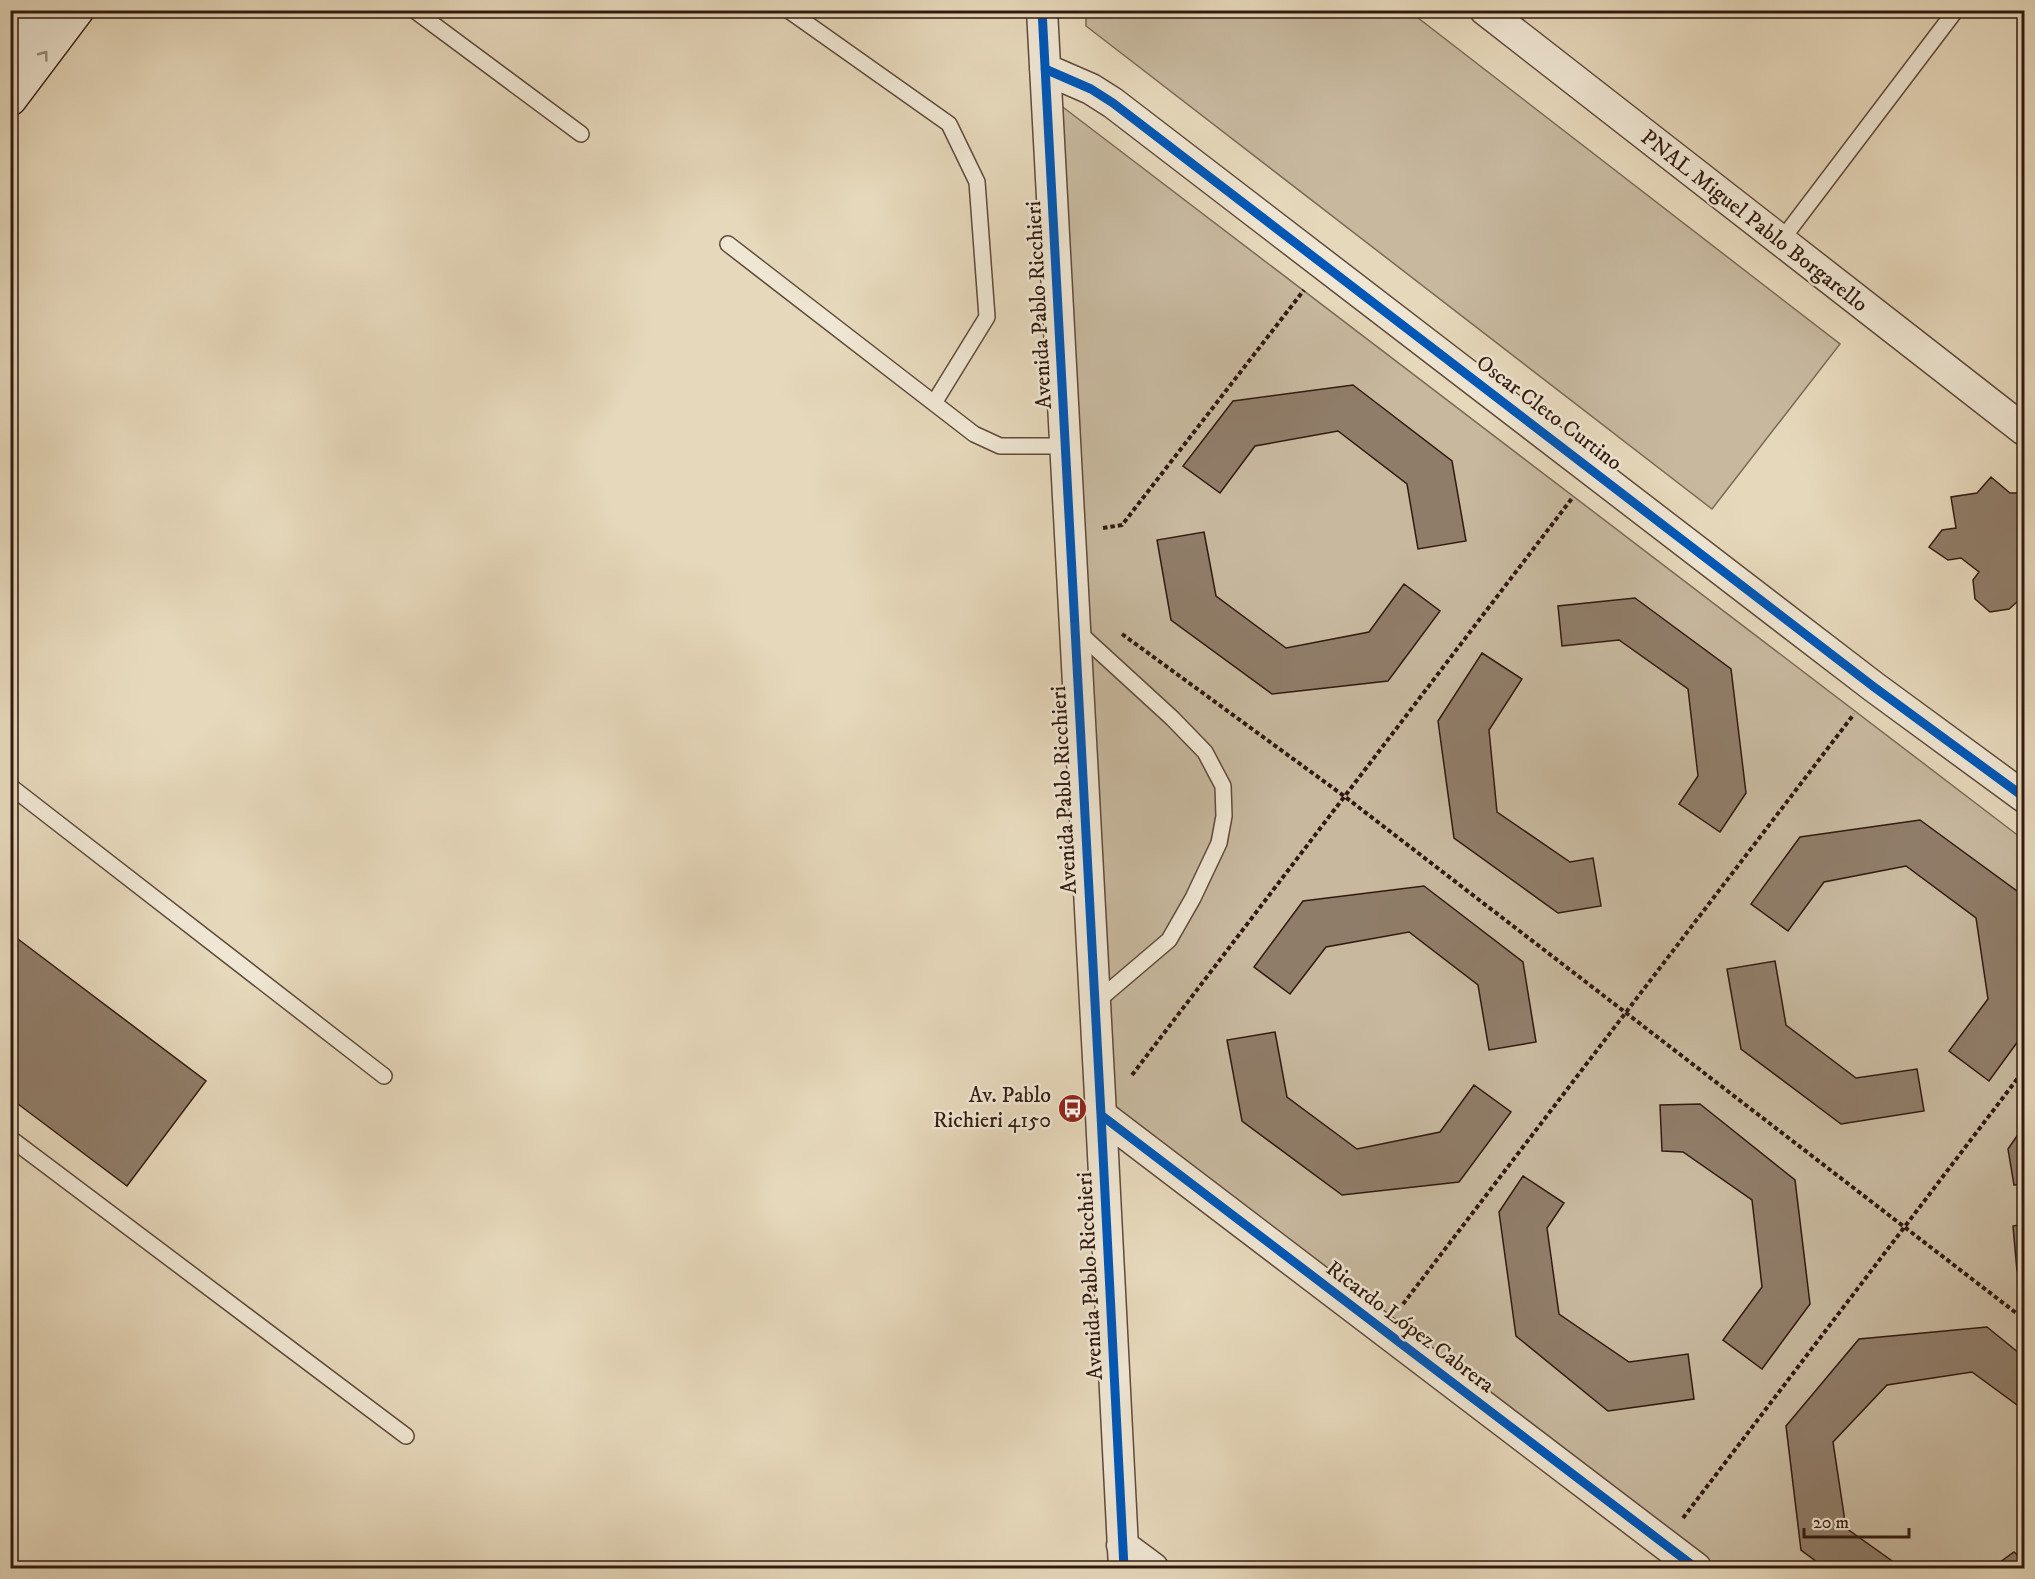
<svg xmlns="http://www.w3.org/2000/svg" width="2035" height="1579" viewBox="0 0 2035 1579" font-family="'IM FELL DW Pica',serif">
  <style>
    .green { fill: #c7b89e; stroke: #7c6957; stroke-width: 1.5 }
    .building { fill: #907d69; stroke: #321a10; stroke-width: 1.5 }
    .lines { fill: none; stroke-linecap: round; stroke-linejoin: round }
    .lane-casing { stroke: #5f4a3b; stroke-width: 18 }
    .street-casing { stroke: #5f4a3b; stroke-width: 33 }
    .secondary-casing { stroke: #321a10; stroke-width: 36 }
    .path { stroke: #321a10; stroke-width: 4; stroke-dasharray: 4.5 3; stroke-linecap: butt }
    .lane { stroke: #efe6d3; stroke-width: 15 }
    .street { stroke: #efe6d3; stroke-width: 30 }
    .secondary { stroke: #efe6d3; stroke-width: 33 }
    .cycleway-casing { stroke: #efe6d3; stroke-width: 13 }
    .cycleway { stroke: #0057b8; stroke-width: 9 }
    .oneway { stroke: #9a8a7b }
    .labels { text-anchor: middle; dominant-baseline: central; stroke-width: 5; stroke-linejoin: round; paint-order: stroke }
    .street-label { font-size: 22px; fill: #321a10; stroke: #efe6d3 }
    .poi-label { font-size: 22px; fill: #321a10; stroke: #efe6d3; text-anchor: end }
  </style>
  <rect width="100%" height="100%" fill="#e6d8bb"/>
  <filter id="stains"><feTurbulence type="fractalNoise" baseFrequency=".00333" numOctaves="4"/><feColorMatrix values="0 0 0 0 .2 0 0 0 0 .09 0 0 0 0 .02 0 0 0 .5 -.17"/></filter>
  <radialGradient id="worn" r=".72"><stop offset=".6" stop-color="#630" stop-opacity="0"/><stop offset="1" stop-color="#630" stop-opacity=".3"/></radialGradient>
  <path class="green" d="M1086,11H1409L1840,344L1712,509L1086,26Z
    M1047,95L2024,840V1568H1695L1101,1115Z"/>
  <path class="building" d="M1353,385L1452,461L1466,541L1418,549L1407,484L1338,431L1255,446L1220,493L1183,466L1233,401Z
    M1991,477L2010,493H2024V608L2017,602L2009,609L1990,612L1975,599L1973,580L1979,572L1961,558L1948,560L1929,547L1942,530L1956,528L1951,497L1977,493Z
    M1204,532L1216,596L1286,648L1369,632L1404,584L1440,611L1388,681L1272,694L1171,620L1157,540Z
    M1635,598L1731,669L1746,793L1720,832L1679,804L1698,776L1688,689L1619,640L1562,646L1558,606Z
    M1482,653L1522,679L1489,730L1497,812L1570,862L1593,858L1601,906L1558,913L1454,838L1438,721Z
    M1920,820L2021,894L2024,917V1033L1989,1081L1949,1051L1988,999L1976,918L1906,866L1824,882L1788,931L1751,904L1800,837Z
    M1424,886L1523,962L1536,1042L1489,1050L1478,985L1409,932L1326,947L1290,994L1254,967L1303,901Z
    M10,933L206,1081L127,1186L10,1098Z
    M1775,961L1786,1025L1856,1078L1917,1069L1924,1111L1841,1124L1741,1049L1727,969Z
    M1275,1032L1287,1097L1357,1149L1440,1132L1474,1085L1511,1112L1459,1182L1342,1195L1242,1121L1227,1040Z
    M1700,1104L1795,1180L1810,1304L1762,1369L1723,1340L1762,1287L1752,1200L1683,1152L1662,1151L1660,1105Z
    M2024,1126V1184L2014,1185L2008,1149Z
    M1523,1176L1564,1203L1547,1228L1559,1314L1629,1362L1688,1354L1694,1399L1608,1411L1516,1336L1499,1212Z
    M2024,1224V1276L2017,1271L2013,1226Z
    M1987,1327L2024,1357V1410L1972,1372L1887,1385L1833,1442L1846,1528L1902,1568H1825L1801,1550L1786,1426L1859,1339Z
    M2014,1552L2024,1561V1568H1992Z"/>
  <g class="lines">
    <defs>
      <path id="lane" d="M414,10L581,134
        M788,10L949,124L977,182L987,317L934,403
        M1780,242L1956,10
        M728,244L974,434L1000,446H1066
        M1077,631L1172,718L1205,752L1223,786L1224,816L1219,843L1193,898L1169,940L1095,1003
        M10,786L384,1076
        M10,1138L406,1436"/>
      <path id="street" d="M1042,10L1101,1115L1124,1568
        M1485,10L2024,430
        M1045,69L1091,89L1113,103L1874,687L2024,797
        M1101,1115L1696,1568
        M1122,1545L1153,1568"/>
      <path id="secondary" d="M10,49L40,10
        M10,99L77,10"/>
    </defs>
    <use href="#lane" class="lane-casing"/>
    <use href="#street" class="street-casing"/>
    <use href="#secondary" class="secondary-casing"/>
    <path class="path" d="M1103,528L1122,525L1304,290
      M1122,634L1344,796L2024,1319
      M1132,1075L1573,497
      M1403,1304L1854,714
      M1683,1518L2024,1070"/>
    <use href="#lane" class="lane"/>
    <use href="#street" class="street"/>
    <use href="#secondary" class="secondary"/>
    <defs>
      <path id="cycleway" d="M1042,10L1101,1115L1124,1568
        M1045,69L1091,89L1113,103L1874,687L2024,797
        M1101,1115L1696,1568"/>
    </defs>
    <use href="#cycleway" class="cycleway-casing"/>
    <use href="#cycleway" class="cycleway"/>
  </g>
  <defs><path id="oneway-chevron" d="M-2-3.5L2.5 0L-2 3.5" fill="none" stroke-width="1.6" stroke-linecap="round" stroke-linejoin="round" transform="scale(1.5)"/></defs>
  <use class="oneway" href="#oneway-chevron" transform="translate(44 55) rotate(-53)"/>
  <defs>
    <symbol id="bus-disc" viewBox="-11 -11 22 22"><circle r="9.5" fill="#8f2418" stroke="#efe6d3"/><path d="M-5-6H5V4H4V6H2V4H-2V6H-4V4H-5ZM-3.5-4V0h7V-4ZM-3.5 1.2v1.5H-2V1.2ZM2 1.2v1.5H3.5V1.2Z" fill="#fff"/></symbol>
  </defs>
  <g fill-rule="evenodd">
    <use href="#bus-disc" x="1056" y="1092" width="33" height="33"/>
  </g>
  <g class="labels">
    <g class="street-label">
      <text transform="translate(1754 221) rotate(38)">PNAL Miguel Pablo Borgarello</text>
      <text transform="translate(1039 305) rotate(-93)">Avenida Pablo Ricchieri</text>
      <text transform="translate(1549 413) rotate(37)">Oscar Cleto Curtino</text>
      <text transform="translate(1064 790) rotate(-93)">Avenida Pablo Ricchieri</text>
      <text transform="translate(1090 1276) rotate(-93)">Avenida Pablo Ricchieri</text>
      <text transform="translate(1410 1327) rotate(37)">Ricardo López Cabrera</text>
    </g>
    <g class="poi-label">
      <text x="1051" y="1095">Av. Pablo<tspan x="1051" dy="25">Richieri 4150</tspan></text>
    </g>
  </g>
  <rect width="2035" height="1579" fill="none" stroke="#e6d8bb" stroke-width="36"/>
  <rect x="12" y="12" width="2011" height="1555" fill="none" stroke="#321a10" stroke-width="3"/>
  <rect x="18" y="18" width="1999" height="1543" fill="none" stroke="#321a10" stroke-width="1.5"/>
  <path d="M1804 1528v9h105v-9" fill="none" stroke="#321a10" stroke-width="3"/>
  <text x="1813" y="1528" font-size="18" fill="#321a10" stroke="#efe6d3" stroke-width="4.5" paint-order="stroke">20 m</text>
  <rect width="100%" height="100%" filter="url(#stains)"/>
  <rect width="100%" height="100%" fill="url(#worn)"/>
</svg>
